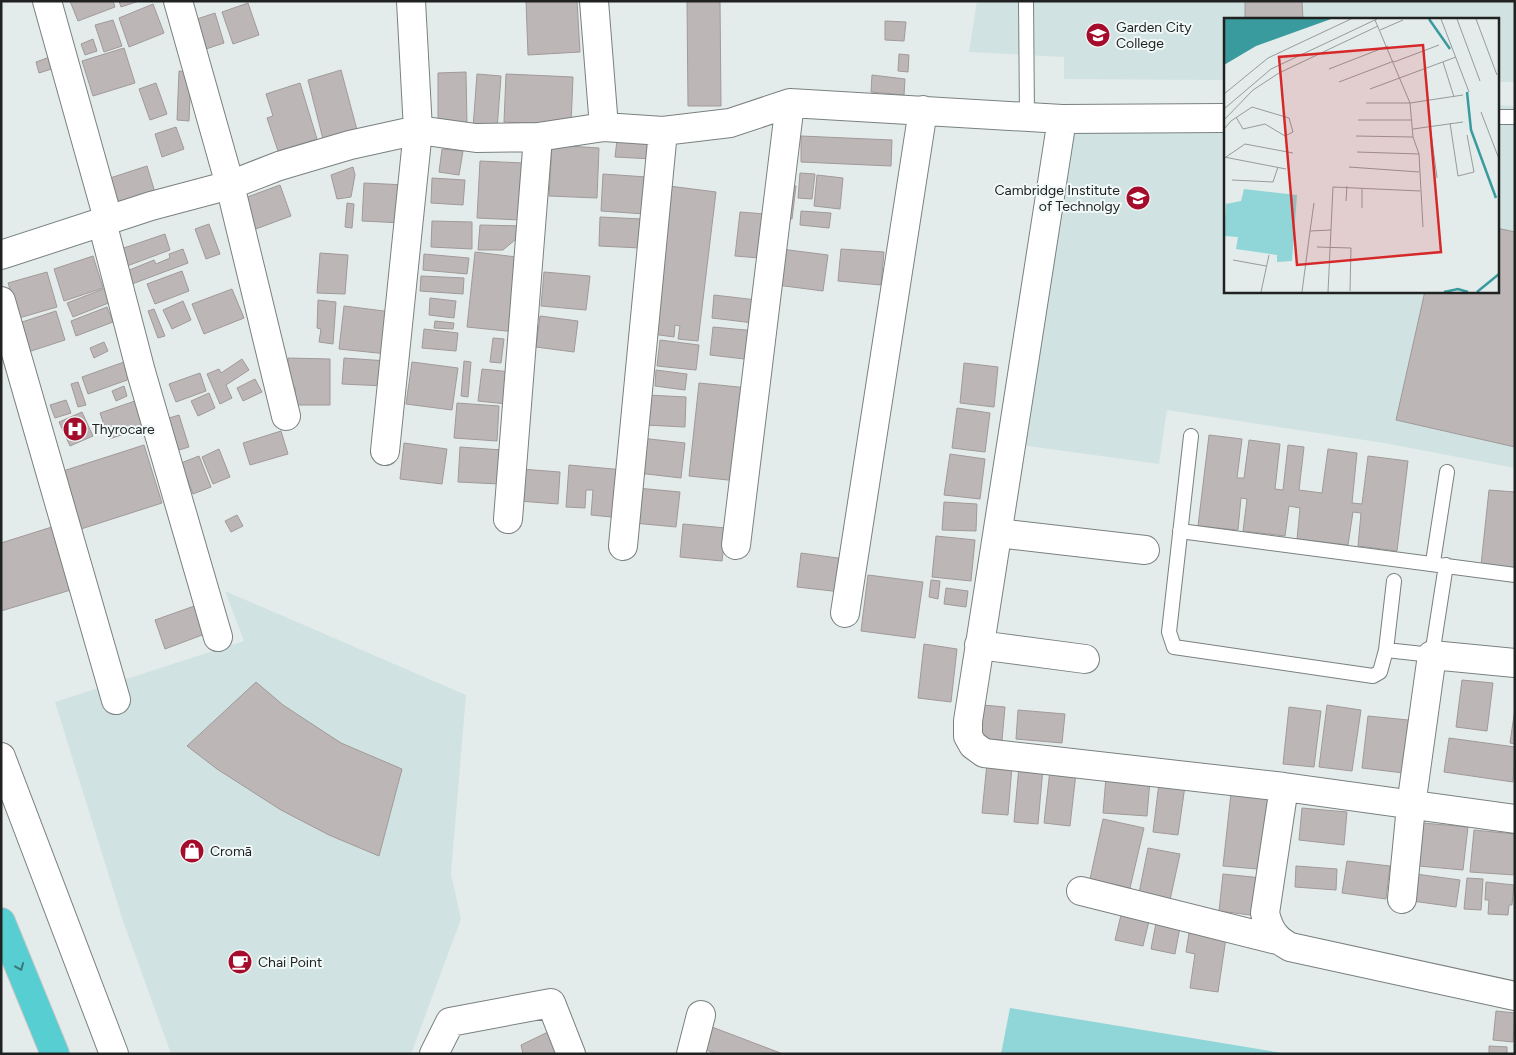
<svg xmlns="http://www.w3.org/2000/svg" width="1516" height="1055" viewBox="0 0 1516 1055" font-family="Figtree,sans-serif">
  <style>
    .built { fill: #d1e2e2 }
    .green { fill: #90d6d8 }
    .building { fill: #bdb6b6; stroke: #a09a99 }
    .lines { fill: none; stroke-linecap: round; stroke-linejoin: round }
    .service-casing { stroke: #7a8080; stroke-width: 16 }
    .minor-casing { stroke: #7a8080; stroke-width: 30 }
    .tertiary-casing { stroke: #7a8080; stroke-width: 30 }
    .trunk-casing { stroke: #c5c6c6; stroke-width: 30 }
    .service { stroke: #fff; stroke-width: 14 }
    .minor { stroke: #fff; stroke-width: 28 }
    .tertiary { stroke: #fff; stroke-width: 28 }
    .trunk { stroke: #56ced2; stroke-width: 28 }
    .oneway { stroke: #3b787a }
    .labels { text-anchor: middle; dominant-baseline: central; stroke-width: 4; stroke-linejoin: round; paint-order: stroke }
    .poi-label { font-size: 14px; fill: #202222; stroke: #f1f8f8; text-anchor: start }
    .inset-river { fill: none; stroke: #3a9b9e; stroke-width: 2.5 }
    .inset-road { fill: none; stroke: #969b9b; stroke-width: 1 }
    .view { fill: #d62828; fill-opacity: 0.15; stroke: #d62828; stroke-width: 2.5 }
    .inset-edge { fill: none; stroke: #202222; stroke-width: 2.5 }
  </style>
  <rect width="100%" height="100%" fill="#e4ebeb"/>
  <path class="built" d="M977,1H1515V82H1497V19H1225V80L1064,79V57L969,52Z
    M1064,105H1225V291H1497V105L1515,106V468L1384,443L1167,410L1159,464L1021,445Z
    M225,591L466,695L451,874L461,919L411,1054H171L123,921L55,702L244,641Z"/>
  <path class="green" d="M1010,1008L1288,1054H1001Z"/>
  <path class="building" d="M70,1H113L115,7L78,21Z
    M119,1H139L121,7Z
    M526,1H577L580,52L528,55Z
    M687,1H720L721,106H688Z
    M1245,1H1302L1303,19H1245Z
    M248,3L259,35L233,44L222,12Z
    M153,4L164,33L129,47L119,18Z
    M215,13L224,43L203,50L194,20Z
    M113,20L122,46L104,52L95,25Z
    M885,21L906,22L904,41L885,40Z
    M93,39L97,51L85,55L81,44Z
    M124,48L135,83L93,96L82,61Z
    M58,54L61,66L39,73L36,62Z
    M899,54L909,55L908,72L898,71Z
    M341,70L357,130L323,139L308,80Z
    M179,71L191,72L189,121L177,120Z
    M466,72L467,124H438V73Z
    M477,74L501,76L497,130L473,128Z
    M506,74L573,77L571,125L504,122Z
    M872,75L905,79L904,95L871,92Z
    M156,83L167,114L150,120L139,89Z
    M300,83L317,139L278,151L267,118L273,116L266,94Z
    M176,127L184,149L162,157L155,134Z
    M801,136L892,140L891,166L801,162Z
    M617,140L654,142L653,159L615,157Z
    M552,145L599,148L597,198L549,196Z
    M442,149L463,151L459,175L439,172Z
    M480,161L523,163L520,220L477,218Z
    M147,166L157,199L114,213L104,180Z
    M353,167L355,175L351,197L337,199L331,175Z
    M800,173L815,174L812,199L798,198Z
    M603,174L647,177L645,214L601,211Z
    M817,175L843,178L840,209L814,206Z
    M432,178L465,180L463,205L431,203Z
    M364,183L406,185L403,223L362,221Z
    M780,184L796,186L792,219L777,218Z
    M280,185L291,216L253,230L242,199Z
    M669,186L716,192L698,341L678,339L680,326L675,325L674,337L652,334Z
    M347,203L354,204L352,228L345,227Z
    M801,211L831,213L829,228L800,225Z
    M740,212L765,214L760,258L735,256Z
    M600,217L642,219L640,248L599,246Z
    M432,221L472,222V249L431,247Z
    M209,224L220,254L206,259L195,229Z
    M480,225L523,226L522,234L503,250H478Z
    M1497,228L1515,232V447L1396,420L1425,291H1497Z
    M165,234L170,250L127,266L121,249Z
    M183,249L188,263L132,284L127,271L154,260L156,264L170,258L169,254Z
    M781,249L828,255L823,291L777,285Z
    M841,249L884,252L881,285L838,281Z
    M475,252L525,258L516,332L467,327Z
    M320,253L348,255L345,294L317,293Z
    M424,254L469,258L467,274L423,270Z
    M93,256L103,288L64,301L54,269Z
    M182,271L189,291L155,304L147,284Z
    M47,272L57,307L19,318L8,283Z
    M544,272L590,276L586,310L541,306Z
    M421,276L464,278L463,294L420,291Z
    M106,288L111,302L73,317L67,303Z
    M232,289L244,318L204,334L192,304Z
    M714,295L765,301L762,324L712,318Z
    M430,298L456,301L454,318L429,315Z
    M318,300L336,302L333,344L319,342L321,329L317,328Z
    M183,301L191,320L172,329L163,310Z
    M344,306L392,312L387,354L339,349Z
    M107,307L113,322L76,336L71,321Z
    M154,309L165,336L158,338L148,311Z
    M56,311L65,340L28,352L19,323Z
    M540,316L578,321L574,352L536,347Z
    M435,321L454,323L453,329L434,328Z
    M713,327L756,331L753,360L710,355Z
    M424,329L458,333L456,351L422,348Z
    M493,338L504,339L501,363L490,362Z
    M660,340L699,345L696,370L657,366Z
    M104,342L108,351L94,358L90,348Z
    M288,358L330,359V405H295V387L287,386Z
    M344,358L387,361L385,386L342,384Z
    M242,359L249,370L226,385L232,398L220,404L207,374L219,369L221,373Z
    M464,361L471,362L468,397L461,396Z
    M124,362L130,379L88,394L82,377Z
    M412,362L458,368L452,410L406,404Z
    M964,363L998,367L994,407L960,403Z
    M482,369L511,372L507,404L478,401Z
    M656,370L687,374L685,390L655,386Z
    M200,373L206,391L176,402L169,384Z
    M255,379L262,392L243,401L237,388Z
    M78,382L86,405L78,407L71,384Z
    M699,383L748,388L738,481L689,476Z
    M124,386L127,396L116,401L112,391Z
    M209,393L215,408L198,416L191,401Z
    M647,395L686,397L685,427L645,425Z
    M66,400L71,413L55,418L50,405Z
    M138,400L146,427L109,439L100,413Z
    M457,403L499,406L497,441L454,438Z
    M957,408L990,413L985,452L952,448Z
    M82,412L93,436L70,446L59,422Z
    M179,415L189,447L169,453L159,421Z
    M281,431L288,454L250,465L243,443Z
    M1209,435L1242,439L1237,478H1244L1249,440L1280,444L1275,489L1283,490L1288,445L1304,447L1299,490L1322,493L1328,449L1357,453L1352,503L1362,504L1368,456L1408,461L1397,551L1358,546L1361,513L1353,512L1348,545L1297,539L1300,508L1289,506L1285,536L1243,531L1247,499L1241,498L1238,530L1198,526Z
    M641,438L685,443L681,478L638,473Z
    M404,443L447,449L442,484L400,479Z
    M144,445L162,503L81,529L63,471Z
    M460,447L502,450L499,484L458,482Z
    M219,449L230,477L213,484L202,457Z
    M950,454L985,459L980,499L944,495Z
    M199,456L211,487L193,494L181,463Z
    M569,465L624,470L611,517L591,515L593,490H586L585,508L566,507Z
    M521,469L560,472L558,504L519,501Z
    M637,488L680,492L676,527L634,523Z
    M1489,490L1515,492V568L1481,565Z
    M944,502L977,504L976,531L942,530Z
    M237,515L243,526L231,532L225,521Z
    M683,524L726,528L722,561L680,557Z
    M55,526L74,589L1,611V543Z
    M936,536L975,540L971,581L932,577Z
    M801,553L845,559L841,592L797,587Z
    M868,575L923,582L915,638L861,631Z
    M931,580L940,581L938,599L929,597Z
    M946,588L968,591L966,607L944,604Z
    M200,604L210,632L165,649L155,620Z
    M924,644L957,649L951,702L918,698Z
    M1462,680L1493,683L1487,731L1456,727Z
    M256,682L283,705L341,743L402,769L379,856L329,835L281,810L217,769L187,746Z
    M983,705L1005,707L1002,740L980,739Z
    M1327,705L1361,710L1352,771L1319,767Z
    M1289,707L1321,711L1314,767L1283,764Z
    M1515,708V744L1510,743Z
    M1018,710L1065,714L1062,743L1016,739Z
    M1368,716L1418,721L1412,774L1362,768Z
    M1449,738L1515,747L1513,782L1444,772Z
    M987,763L1012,766L1008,815L982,813Z
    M1019,766L1043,768L1038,824L1014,822Z
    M1050,770L1076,773L1070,826L1044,823Z
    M1106,777L1150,780L1147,816L1103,813Z
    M1159,783L1185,786L1178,835L1153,832Z
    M1231,793L1276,798L1269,870L1223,866Z
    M1302,808L1347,812L1344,845L1299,840Z
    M1103,819L1144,828L1130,888L1090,879Z
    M1423,823L1468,827L1463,870L1419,866Z
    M1474,830L1515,834V875L1470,872Z
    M1148,848L1180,854L1170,900L1139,893Z
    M1347,861L1390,866L1386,899L1342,893Z
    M1296,866L1337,869L1336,890L1295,887Z
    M1223,874L1262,878L1258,916L1219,911Z
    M1416,874L1460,880L1456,907L1412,901Z
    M1467,878L1483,879L1481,910L1464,909Z
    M1486,882L1514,885L1512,905H1509L1508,915L1488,914L1489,900H1485Z
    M1121,915L1149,921L1143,946L1115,940Z
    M1156,923L1180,927L1175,954L1151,949Z
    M1189,933L1226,938L1218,992L1190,988L1195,954L1186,952Z
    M1496,1011L1515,1013L1513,1042L1493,1040Z
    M712,1027L783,1054H716L704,1049Z
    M548,1032L558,1054H523L521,1045Z
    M1489,1046L1507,1047V1054H1489Z"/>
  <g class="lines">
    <defs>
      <path id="service" d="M1026,1L1027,117
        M1497,117H1515
        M1191,436L1169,632L1174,647L1373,676L1380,672L1386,650L1394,581
        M1180,531L1515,575
        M1433,562L1447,472
        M1386,650L1432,655L1446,565"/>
      <path id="minor" d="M47,1L108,219
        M178,1L230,185L286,416
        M594,1L604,127
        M1062,119L968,721V736L973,745L984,753L1284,787L1515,819
        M102,222L141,372L218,637
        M1,255L151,206L230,185L279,166L350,145L418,130L476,138L538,137L604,127L663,131L730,123L790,103L1062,119L1225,118
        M1,301L116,700
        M385,451L418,130L411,1
        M508,519L538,137
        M998,533L1145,550
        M736,545L790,103
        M623,546L663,131
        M845,613L923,110
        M979,645L1085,659
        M1284,787L1265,913C1269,930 1275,939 1290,947L1515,996
        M1081,891L1277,940
        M1402,899L1411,806L1432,655L1515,663
        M434,1054L450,1022L551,1003L571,1054
        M691,1054L701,1015"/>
      <path id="tertiary" d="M1,757L114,1054"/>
      <path id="trunk" d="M1,922L55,1054"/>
    </defs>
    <use href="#service" class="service-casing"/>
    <use href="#minor" class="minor-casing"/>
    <use href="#tertiary" class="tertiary-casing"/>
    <use href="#trunk" class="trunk-casing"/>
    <use href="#service" class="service"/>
    <use href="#minor" class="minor"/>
    <use href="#tertiary" class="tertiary"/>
    <use href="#trunk" class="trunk"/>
  </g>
  <defs><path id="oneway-chevron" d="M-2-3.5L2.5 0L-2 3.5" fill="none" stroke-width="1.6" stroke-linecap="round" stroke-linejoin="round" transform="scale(1.25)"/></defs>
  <use class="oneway" href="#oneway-chevron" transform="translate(20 967) rotate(68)"/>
  <defs>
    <symbol id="university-disc" viewBox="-11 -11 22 22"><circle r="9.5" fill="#a50b2a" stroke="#f1f8f8"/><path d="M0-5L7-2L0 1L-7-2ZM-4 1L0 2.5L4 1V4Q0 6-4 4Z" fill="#fff"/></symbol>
    <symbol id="hospital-disc" viewBox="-11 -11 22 22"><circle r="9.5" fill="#a50b2a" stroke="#f1f8f8"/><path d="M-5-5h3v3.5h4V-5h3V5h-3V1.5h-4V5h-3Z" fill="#fff"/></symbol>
    <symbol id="shop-disc" viewBox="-11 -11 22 22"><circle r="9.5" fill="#a50b2a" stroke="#f1f8f8"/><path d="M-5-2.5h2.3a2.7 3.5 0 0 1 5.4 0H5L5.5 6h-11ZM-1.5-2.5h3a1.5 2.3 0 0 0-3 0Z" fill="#fff"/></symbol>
    <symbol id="cafe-disc" viewBox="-11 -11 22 22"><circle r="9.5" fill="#a50b2a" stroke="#f1f8f8"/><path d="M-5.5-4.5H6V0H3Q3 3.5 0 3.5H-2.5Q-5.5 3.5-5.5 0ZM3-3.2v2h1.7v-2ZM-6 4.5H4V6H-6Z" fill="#fff"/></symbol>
  </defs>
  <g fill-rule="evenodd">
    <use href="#university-disc" x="1084" y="21" width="28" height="28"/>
    <use href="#university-disc" x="1124" y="184" width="28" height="28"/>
    <use href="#hospital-disc" x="61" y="415" width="28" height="28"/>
    <use href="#shop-disc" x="178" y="837" width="28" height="28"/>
    <use href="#cafe-disc" x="226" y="948" width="28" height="28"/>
  </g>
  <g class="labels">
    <g class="poi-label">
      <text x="1116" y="27">Garden City<tspan x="1116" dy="16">College</tspan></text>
      <text x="1120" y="190" text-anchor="end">Cambridge Institute<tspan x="1120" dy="16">of Technolgy</tspan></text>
      <text x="92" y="429">Thyrocare</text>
      <text x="210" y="851">Cromā</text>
      <text x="258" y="962">Chai Point</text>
    </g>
  </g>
  <g transform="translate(1224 18)">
    <rect width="275" height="275" fill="#e4ebeb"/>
    <path d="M20,171L73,177L68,243L53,244V237L12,231L14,219L0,218L2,186L17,183Z" fill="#90d6d8"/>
    <path d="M0,1H107L32,28L0,47Z" fill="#3a9b9e"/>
    <path class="inset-river" d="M205,1L226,31M243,74L247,112L272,180M220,274L234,271L244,274M253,274L275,256"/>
    <path class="inset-road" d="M217,1L245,74M233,1L256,63M252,1L273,57M151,2L186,85L189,119L195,136L199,209M156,12L179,2M170,44L215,27M219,44L230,79M105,51L164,28M115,64L170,43M146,71L232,39M0,76L44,40L127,1M142,85H186L239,77M0,91L47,51L153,1M257,94L275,141M0,102L29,72L55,55L154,8M134,102H187M226,105L234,158L250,154L243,117M206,108L213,160M0,111L7,103L28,89L65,100L69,114L61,118L41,106L19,111L12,99M189,111L239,104M132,118L189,119M133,134L195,136M0,139L62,151M2,139L21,126L69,135M125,149L195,154M8,162L49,164L54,149M122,183L123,168M138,190V170M86,213L90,185M93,229L127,230L126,273M9,242L42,248M37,274L45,237M78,274L86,213L107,212M104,274L109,169L196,173"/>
    <path class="view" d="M199,27L217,234L73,247L55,39Z"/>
    <rect width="275" height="275" class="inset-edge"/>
  </g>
  <rect width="1516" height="1055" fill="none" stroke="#202222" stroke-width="5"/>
</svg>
